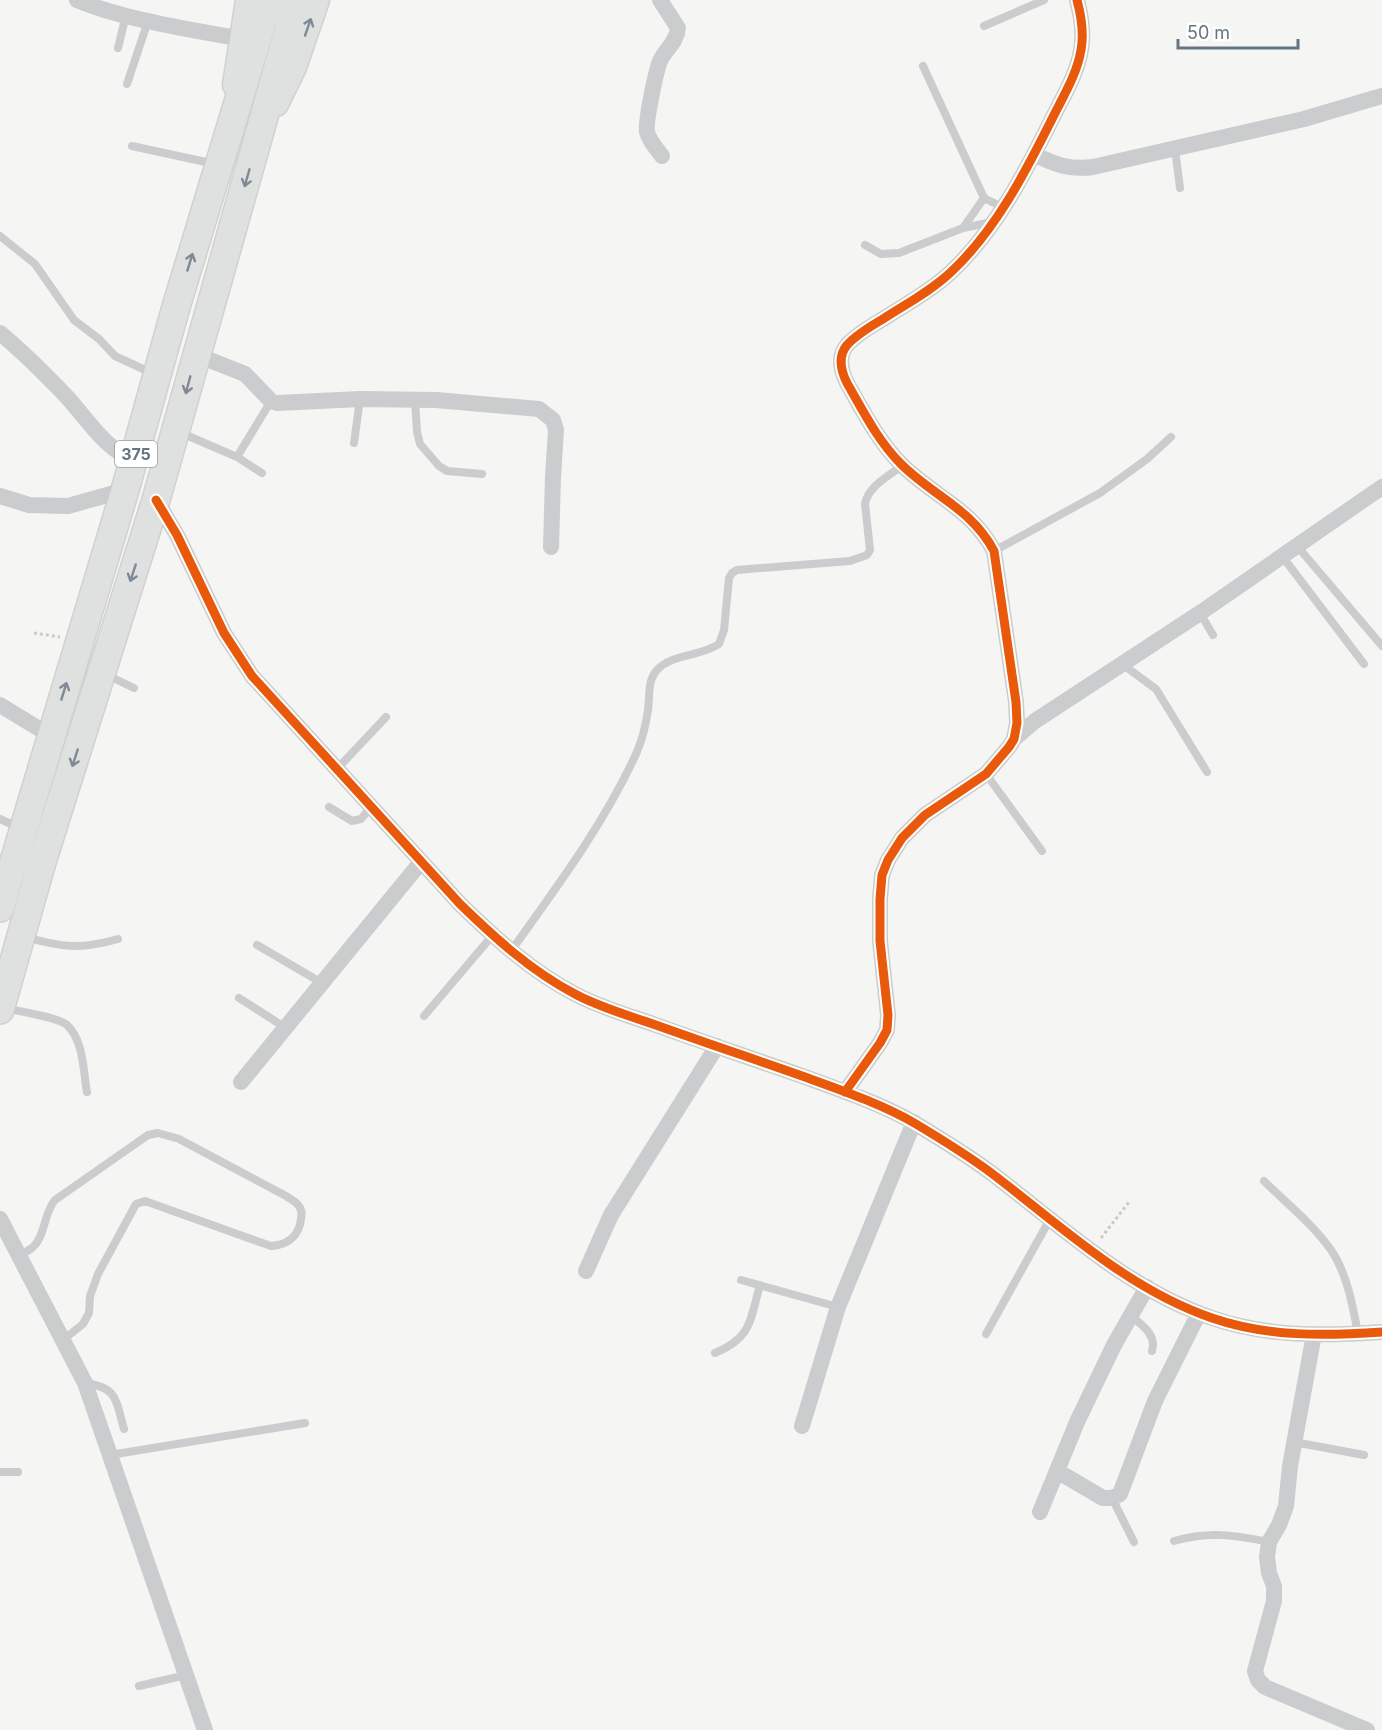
<svg xmlns="http://www.w3.org/2000/svg" width="1382" height="1730" viewBox="0 0 1382 1730" font-family="Inter,sans-serif">
  <style>
    .lines { fill: none; stroke-linecap: round; stroke-linejoin: round }
    .secondary-casing { stroke: #d1d1d1; stroke-width: 27 }
    .primary-casing { stroke: #d1d1d1; stroke-width: 30 }
    .path { stroke: #c9cac9; stroke-width: 3; stroke-dasharray: 3 3; stroke-linecap: butt }
    .lane { stroke: #cacccd; stroke-width: 8 }
    .street { stroke: #cacccd; stroke-width: 16 }
    .secondary { stroke: #dfe0e0; stroke-width: 24 }
    .primary { stroke: #dfe0e0; stroke-width: 27 }
    .cycleway-casing { stroke: #fff; stroke-width: 13 }
    .cycleway { stroke: #e8590c; stroke-width: 9 }
    .oneway { stroke: #7e8a95 }
    .labels { text-anchor: middle; dominant-baseline: central; stroke-width: 6; stroke-linejoin: round; paint-order: stroke }
    .shield { fill: #fff; stroke: #949ea8; stroke-width: 1.5 }
    .shield-label { font-size: 16px; font-weight: bold; fill: #667582 }
  </style>
  <rect width="100%" height="100%" fill="#f5f5f3"/>
  <g class="lines">
    <defs>
      <path id="secondary" d="M235,85L248,0
        M276,104L294,67L317,0"/>
      <path id="primary" d="M0,908L125,490L176,307L269,0
        M0,1010L42,862L156,500L297,0"/>
    </defs>
    <use href="#secondary" class="secondary-casing"/>
    <use href="#primary" class="primary-casing"/>
    <path class="path" d="M34,633L60,637
      M1101,1238L1129,1202"/>
    <path class="lane" d="M984,26L1044,0
      M118,48L126,15
      M923,66L984,198L1002,207
      M127,84L148,21
      M132,146L215,164
      M1175,149L1180,188
      M963,228L984,198
      M0,236L35,264L74,320L99,339L115,356L154,374
      M865,245L881,254L899,253L963,228L992,222
      M415,400L417,432L420,444L439,466L447,471L482,474
      M179,432L237,457
      M354,443L360,399
      M262,473L237,457L271,401
      M1297,546L1382,646
      M994,551L1100,493L1147,459L1171,437
      M1282,556L1364,664
      M1200,613L1213,635
      M1122,664L1156,689L1207,772
      M105,674L134,688
      M337,769L386,717
      M986,774L1042,851
      M329,807L352,821L361,819L371,807
      M0,819L20,828
      M25,937C62,947 80,950 118,939
      M257,945L322,983
      M511,951C556,888 604,824 636,754C642,741 646,724 648,710C650,697 647,681 657,670C673,653 700,657 719,644L724,630L729,578L732,573L737,570L850,561L867,555L870,550L865,504C868,486 889,476 903,465
      M239,998L286,1028
      M3,1008C17,1011 58,1017 67,1025C84,1041 83,1071 87,1092
      M424,1016L492,936
      M1264,1181C1286,1203 1313,1224 1331,1250C1347,1273 1353,1307 1358,1334
      M19,1256C23,1253 28,1251 32,1248C46,1236 43,1214 55,1200L148,1135L158,1133L179,1139L286,1196C290,1199 295,1201 298,1205C302,1209 302,1213 301,1219C299,1236 288,1245 271,1246L145,1201L136,1204L98,1274L90,1296L89,1313L83,1324L63,1340
      M741,1280L838,1307
      M1131,1316C1142,1325 1157,1335 1152,1351
      M986,1334L1050,1219
      M715,1353C752,1338 750,1320 760,1285
      M85,1383C118,1387 116,1401 124,1429
      M1294,1442L1364,1455
      M110,1455L305,1423
      M0,1472H18
      M1112,1498L1134,1542
      M1174,1541C1209,1531 1234,1535 1269,1542
      M139,1686L186,1675"/>
    <path class="street" d="M77,0C125,20 189,29 241,39
      M660,0L678,28C677,42 665,50 660,61C656,71 645,123 647,132C649,141 657,149 662,156
      M1034,154C1055,165 1070,170 1093,167L1304,119L1382,96
      M0,333C24,353 46,375 67,397C87,419 106,450 134,460
      M197,355L245,374L271,401L277,403L360,399L436,400L539,409L553,420L556,430L553,477L551,547
      M0,496L29,505L68,506L125,490
      M156,500L177,535L224,633L252,676L460,904C495,938 531,971 575,994C599,1007 627,1015 653,1024C703,1042 754,1059 805,1077C841,1090 884,1105 916,1124C941,1139 967,1155 990,1172C1060,1225 1127,1289 1212,1318C1267,1337 1325,1336 1382,1332
      M0,705L51,736
      M1014,739L1035,721L1200,613L1382,487
      M241,1082L421,862
      M845,1092L880,1043L887,1030L888,1015L880,941V899L882,875L888,860L902,838L925,815L986,774L1009,747L1014,739L1017,723L1016,702L994,551C972,509 933,496 901,464C878,441 863,411 847,383C841,371 837,357 847,345C857,334 871,326 883,319C906,304 931,291 951,272C996,230 1026,171 1053,117C1064,95 1077,74 1081,50C1084,34 1081,15 1077,0
      M0,1219L85,1383L205,1730
      M586,1271L611,1215L717,1046
      M1314,1334L1290,1466L1286,1506L1279,1525L1269,1542L1267,1557L1269,1573L1274,1586V1601L1255,1671L1258,1680L1265,1687L1367,1730
      M802,1426L838,1307L914,1122
      M1057,1471L1103,1498H1112L1120,1494L1155,1401L1199,1313
      M1040,1512L1077,1422L1114,1345L1147,1287"/>
    <use href="#secondary" class="secondary"/>
    <use href="#primary" class="primary"/>
    <defs>
      <path id="cycleway" d="M156,500L177,535L224,633L252,676L460,904C495,938 531,971 575,994C599,1007 627,1015 653,1024C703,1042 754,1059 805,1077C841,1090 884,1105 916,1124C941,1139 967,1155 990,1172C1060,1225 1127,1289 1212,1318C1267,1337 1325,1336 1382,1332
        M845,1092L880,1043L887,1030L888,1015L880,941V899L882,875L888,860L902,838L925,815L986,774L1009,747L1014,739L1017,723L1016,702L994,551C972,509 933,496 901,464C878,441 863,411 847,383C841,371 837,357 847,345C857,334 871,326 883,319C906,304 931,291 951,272C996,230 1026,171 1053,117C1064,95 1077,74 1081,50C1084,34 1081,15 1077,0"/>
    </defs>
    <use href="#cycleway" class="cycleway-casing"/>
    <use href="#cycleway" class="cycleway"/>
  </g>
  <defs><path id="oneway-shaft" d="M-6 0H5M1.5-3L5.5 0L1.5 3" fill="none" stroke-width="1.6" stroke-linecap="round" stroke-linejoin="round" transform="scale(1.5)"/></defs>
  <g class="oneway">
    <use href="#oneway-shaft" transform="translate(308 27) rotate(-71)"/>
    <use href="#oneway-shaft" transform="translate(247 178) rotate(106)"/>
    <use href="#oneway-shaft" transform="translate(190 262) rotate(-73)"/>
    <use href="#oneway-shaft" transform="translate(188 385) rotate(105)"/>
    <use href="#oneway-shaft" transform="translate(133 573) rotate(108)"/>
    <use href="#oneway-shaft" transform="translate(64 691) rotate(-73)"/>
    <use href="#oneway-shaft" transform="translate(75 758) rotate(108)"/>
  </g>
  <g class="labels">
    <rect class="shield" x="115" y="441" width="42" height="26" rx="4.5"/>
    <g class="shield-label">
      <text x="136" y="454">375</text>
    </g>
  </g>
  <path d="M1178 39v9h120v-9" fill="none" stroke="#667582" stroke-width="3"/>
  <text x="1187" y="39" font-size="18" fill="#667582" stroke="#ffffff" stroke-width="4.5" paint-order="stroke">50 m</text>
</svg>
